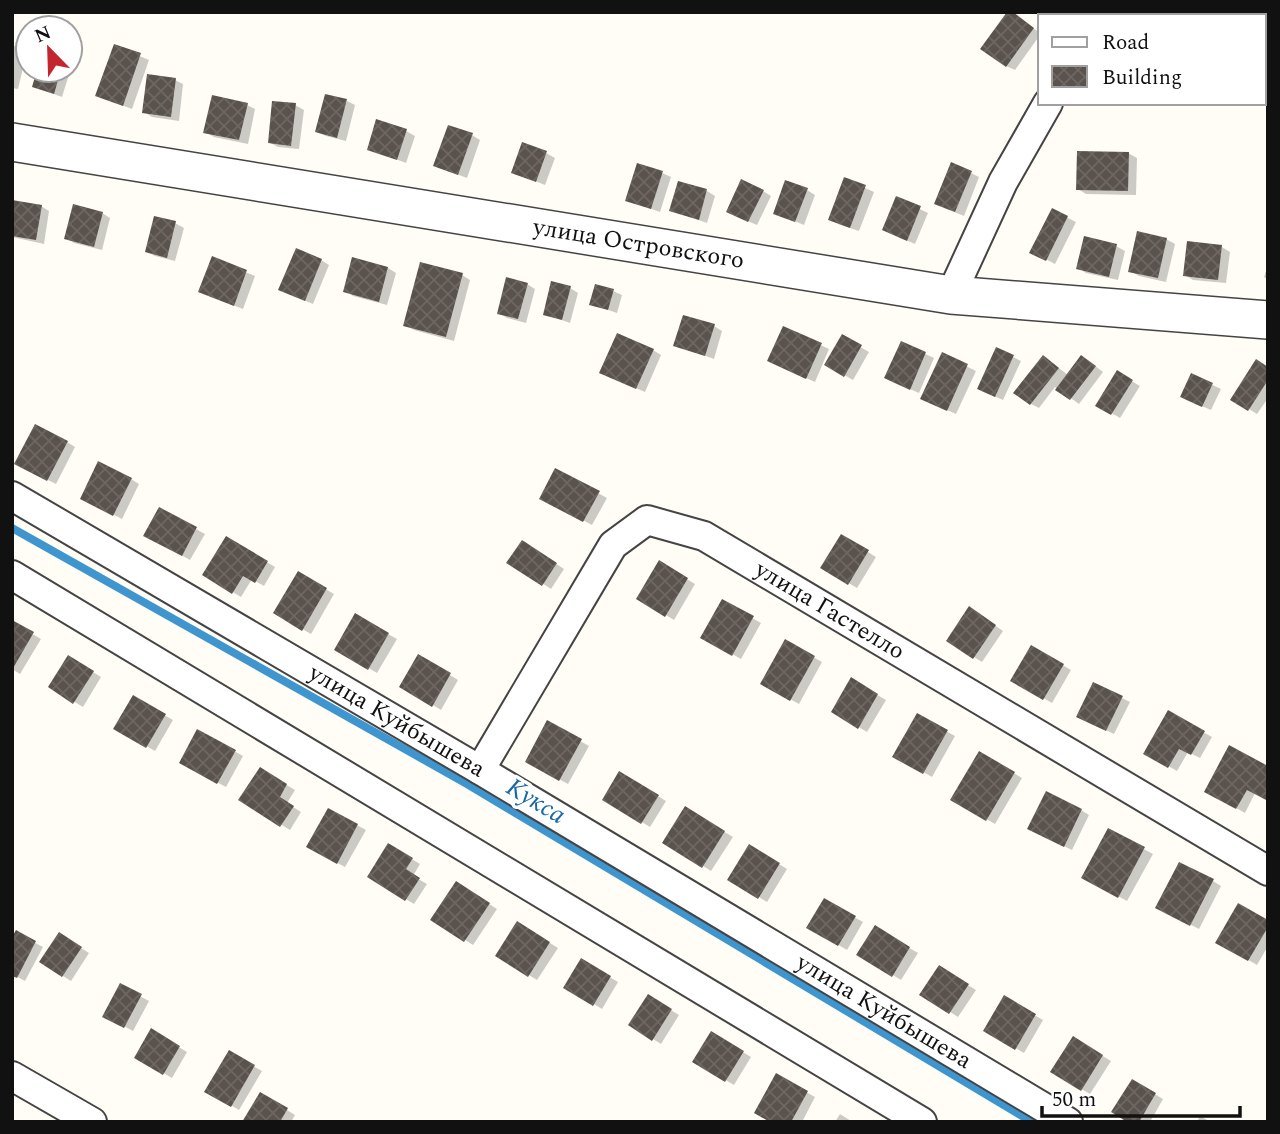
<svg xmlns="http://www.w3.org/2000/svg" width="1280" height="1134" viewBox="0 0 1280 1134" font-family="Spectral,serif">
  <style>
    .shadow { fill: #0003 }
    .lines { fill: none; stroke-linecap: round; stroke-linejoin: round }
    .stream { stroke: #3f96cf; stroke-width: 8 }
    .building { fill: url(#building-cross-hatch) }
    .minor-casing { stroke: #444; stroke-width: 32 }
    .tertiary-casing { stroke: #444; stroke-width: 40 }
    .minor { stroke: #fff; stroke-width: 28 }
    .tertiary { stroke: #fff; stroke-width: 37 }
    .labels { text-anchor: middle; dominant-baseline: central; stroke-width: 7; stroke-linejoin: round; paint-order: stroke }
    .street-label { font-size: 24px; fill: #111; stroke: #fff }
    .water-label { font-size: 26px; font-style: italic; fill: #1768a6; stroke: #fff }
  </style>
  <defs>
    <pattern id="building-cross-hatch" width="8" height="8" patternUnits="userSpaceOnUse" patternTransform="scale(1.75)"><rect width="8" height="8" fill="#5a524d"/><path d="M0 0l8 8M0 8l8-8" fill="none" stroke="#6d6662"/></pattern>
  </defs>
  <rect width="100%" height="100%" fill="#fffdf5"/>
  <path class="shadow" d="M1134,12H1201L1205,16H1138Z
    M1018,17L1040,33V35L1015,70L1006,66Z
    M12,45L27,51L18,89L12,88Z
    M115,46L149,60L132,109L97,96Z
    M70,64L72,65L62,97L34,87L39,70H70Z
    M175,80L183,84L179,121L152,117L144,112Z
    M347,101L355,105L346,141L326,136L317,132Z
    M247,105L255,109L248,144L214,137L205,132Z
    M295,105L304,110L299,149L278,147L269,142Z
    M406,131L415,136L406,163L369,149Z
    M472,135L480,140L467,178L435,166Z
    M546,153L555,158L545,185L513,172Z
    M1128,153L1137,158L1136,195L1086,194L1078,189Z
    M662,173L671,177L660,212L627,200Z
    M971,173L979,177L964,216L944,208Z
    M845,179L874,192L859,231L838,224Z
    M679,183L707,191L715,196L707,223L671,210Z
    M807,190L815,195L804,225L775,213Z
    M763,191L771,196L757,225L736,216Z
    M897,198L928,213L915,244L892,234Z
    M41,206L49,211L44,244L12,237V209Z
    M1052,210L1076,222L1055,264L1032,252Z
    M102,213L110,218L102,250L74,243L66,238Z
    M175,223L184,228L175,261L155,256L147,252Z
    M1166,239L1175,244L1166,282L1139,276L1130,271Z
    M1116,246L1125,251L1118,280L1086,273L1078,268Z
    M1222,247L1230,252L1226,283L1193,280L1185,275Z
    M213,259L255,276L243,309L209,296Z
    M321,260L329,265L313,304L289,294Z
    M1268,265V280L1264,277Z
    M388,268L396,273L387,305L353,296L345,291Z
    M462,275L470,280L454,341L414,330L405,325Z
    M527,284L535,289L526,323L507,318L499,313Z
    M570,288L578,293L570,323L545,314Z
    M613,291L622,295L617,313L591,304Z
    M714,326L722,331L714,359L676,345Z
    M784,328L829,349L815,382L777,365Z
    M843,337L869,352L853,380L826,365Z
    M902,343L934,358L919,393L894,382Z
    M653,350L661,355L645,392L610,377Z
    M943,355L976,371L956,414L931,403Z
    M1013,357L1021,361L1003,400L987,393Z
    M1051,362L1068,375L1090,362L1103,372L1079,404L1055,387L1039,408L1031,404Z
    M1268,368V398L1257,414L1233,399Z
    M1118,373L1140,386L1120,418L1098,405Z
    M1192,375L1221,389L1211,410L1190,401Z
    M67,442L75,447L56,484L24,468Z
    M556,470L607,498L592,525L541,498Z
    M131,479L139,484L122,519L90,503Z
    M159,509L205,534L190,560L145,535Z
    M842,536L876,557L857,588L823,568Z
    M226,538L275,567L264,586L252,579L241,597L204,575Z
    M531,547L564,569L551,589L509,562Z
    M660,563L695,584L674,620L638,598Z
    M298,573L334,594L311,634L275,613Z
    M722,601L761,623L741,659L702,637Z
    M977,613L1003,631L982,662L948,641Z
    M356,616L397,639L377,673L336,649Z
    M12,622L41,639L20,674L12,669Z
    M786,642L822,662L799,704L762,684Z
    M1032,647L1071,670L1052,703L1012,680Z
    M419,656L458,680L441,710L401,686Z
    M69,657L101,677L83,707L50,687Z
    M852,680L886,700L867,732L833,712Z
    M133,697L173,720L155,751L115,728Z
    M1122,698L1130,702L1114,734L1087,721Z
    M1169,713L1212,737L1200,758L1188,752L1177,771L1146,753Z
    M918,716L955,736L932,777L895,756Z
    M548,723L589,746L568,784L527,762Z
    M198,731L243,756L226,787L181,763Z
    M1230,747L1255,793L1245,813L1206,791Z
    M980,753L1022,778L995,824L952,799Z
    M260,769L295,790L287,803L301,812L290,830L241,800Z
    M620,773L666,801L650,827L604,799Z
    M686,809L733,837L711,871L665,842Z
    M329,810L366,830L345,867L308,847Z
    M1081,810L1089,815L1072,850L1037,833Z
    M1109,830L1153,854L1127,901L1084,878Z
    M389,845L420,864L413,876L427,884L414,904L369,877Z
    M750,846L787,869L767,902L730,879Z
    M1213,881L1221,886L1199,929L1166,912Z
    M464,888L497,909L473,945L433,919Z
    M824,900L863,922L847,950L808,927Z
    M1268,922V946L1257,965L1218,942Z
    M526,928L558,948L537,980L497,955Z
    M875,928L918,953L901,980L859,955Z
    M16,933L43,947L25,981L12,974Z
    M67,939L89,953L71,981L63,976Z
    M581,960L618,982L602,1009L565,987Z
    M947,972L976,990L958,1017L922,994Z
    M121,986L149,1001L133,1031L105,1016Z
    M648,996L679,1015L661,1044L630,1025Z
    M1004,998L1043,1020L1024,1053L985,1030Z
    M152,1031L187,1052L172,1078L136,1057Z
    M712,1033L751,1057L734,1085L694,1061Z
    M1073,1038L1111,1061L1090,1094L1052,1072Z
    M229,1052L262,1071L239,1110L207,1091Z
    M777,1076L815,1097L802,1122H773Z
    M1133,1081L1163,1099L1150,1122H1131Z
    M261,1094L295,1115L291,1122H244Z
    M840,1114L848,1119L852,1122H835Z
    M1200,1116L1211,1122H1197Z"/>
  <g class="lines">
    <path class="stream" d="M12,528L467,784L1032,1122"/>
  </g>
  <path class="building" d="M1007,12H1013L1034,28L1006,67L980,49Z
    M1131,12H1196L1194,16H1135Z
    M114,44L141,53L123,106L95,96Z
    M37,70H61L54,94L32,87Z
    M147,74L176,78L171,117L142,113Z
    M325,94L347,99L337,138L315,132Z
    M212,95L248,103L239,140L203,133Z
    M272,101L296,103L291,146L268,143Z
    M376,119L407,129L397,160L367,150Z
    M448,125L473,133L458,175L433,166Z
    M522,142L547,151L536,182L511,173Z
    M1077,151L1129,152L1128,191L1076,190Z
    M951,162L972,171L955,212L934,204Z
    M637,163L663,171L651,209L625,201Z
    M844,177L866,185L850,228L828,220Z
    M741,179L764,190L748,222L726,212Z
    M785,180L808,188L795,222L773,214Z
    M678,181L707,189L699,220L669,211Z
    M896,196L921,206L907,241L882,230Z
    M12,200L42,205L36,240L12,236Z
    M73,204L103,212L94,247L64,239Z
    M1052,208L1068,216L1046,261L1029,253Z
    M154,216L176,221L167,258L145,252Z
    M1137,231L1167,238L1158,278L1128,272Z
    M1084,236L1117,244L1109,277L1076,269Z
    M1187,241L1222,245L1218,280L1183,276Z
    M296,248L322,259L305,301L278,290Z
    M212,256L247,270L234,306L198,292Z
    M352,257L388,267L379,302L343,292Z
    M420,262L463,273L446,337L403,326Z
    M506,277L528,283L518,319L497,314Z
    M551,281L571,286L562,320L543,315Z
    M595,284L614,289L608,310L589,305Z
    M683,315L715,324L705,356L673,346Z
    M783,326L822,343L806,379L767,361Z
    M617,333L654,349L636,389L599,373Z
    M842,334L862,345L844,377L824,365Z
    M901,341L926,352L910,390L884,378Z
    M996,347L1014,355L995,397L977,389Z
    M942,352L968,364L947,411L920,399Z
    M1043,355L1059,368L1030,405L1013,393Z
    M1081,355L1096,366L1070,400L1055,390Z
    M1256,359L1268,367V380L1248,411L1230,400Z
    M1117,370L1133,380L1111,415L1095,406Z
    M1191,373L1213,383L1202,407L1180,397Z
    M35,424L68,441L47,481L14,464Z
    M98,461L132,478L113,516L80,499Z
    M555,468L600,491L583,522L539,499Z
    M159,507L197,527L182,556L143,536Z
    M841,534L869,550L848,585L820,568Z
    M226,536L268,561L255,583L243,576L232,594L202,575Z
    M522,540L557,563L542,586L506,563Z
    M659,560L688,578L665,617L636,599Z
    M298,571L327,588L302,631L273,613Z
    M722,599L754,616L732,656L700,638Z
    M969,606L996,625L973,659L946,641Z
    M355,613L389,633L368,670L334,650Z
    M12,620L34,632L12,670Z
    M785,639L815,656L790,701L760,684Z
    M1031,645L1064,664L1043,700L1010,681Z
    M418,654L451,673L432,707L399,687Z
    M68,655L94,671L73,704L48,687Z
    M851,677L878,694L858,729L831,712Z
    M1093,682L1123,696L1106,731L1076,717Z
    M133,695L166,714L146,748L113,729Z
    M1168,710L1205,731L1191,755L1179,749L1168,768L1143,754Z
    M917,713L948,730L923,774L892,757Z
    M547,720L582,739L559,781L525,762Z
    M197,729L236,750L217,784L179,763Z
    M1229,745L1268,766V801L1247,790L1236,809L1204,792Z
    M979,751L1015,772L986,821L950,800Z
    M260,767L287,784L280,797L294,806L280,827L238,800Z
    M619,771L659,795L641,824L602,800Z
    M1046,791L1082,809L1064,847L1027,829Z
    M685,806L725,831L702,868L662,843Z
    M328,808L358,824L337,864L306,847Z
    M1108,828L1145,847L1118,898L1081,878Z
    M388,843L413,858L406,869L420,878L405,901L367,877Z
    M749,844L780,863L758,899L727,880Z
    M1179,862L1214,879L1190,926L1155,908Z
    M456,881L490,903L464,942L430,920Z
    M824,898L856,916L838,946L806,928Z
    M1238,903L1268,920V927L1248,961L1215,943Z
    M517,921L550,942L528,977L495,956Z
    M875,925L910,947L892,977L856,955Z
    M16,930L36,941L17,978L12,976V937Z
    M59,932L82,947L62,977L39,962Z
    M581,958L611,976L593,1006L563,988Z
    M939,965L969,984L949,1014L919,995Z
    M120,983L142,994L124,1028L102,1017Z
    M648,994L672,1009L652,1041L628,1025Z
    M1004,995L1036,1014L1015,1050L983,1031Z
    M151,1028L180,1046L163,1075L134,1058Z
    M711,1031L744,1051L725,1082L692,1062Z
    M1073,1036L1103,1055L1081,1091L1050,1072Z
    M229,1050L255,1065L231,1107L204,1092Z
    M776,1073L808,1091L791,1122H770L754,1113Z
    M1132,1079L1156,1093L1139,1122H1127L1111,1112Z
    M260,1092L288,1108L280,1122H242Z"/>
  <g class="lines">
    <defs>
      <g id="minor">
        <path d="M1100,16L1103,12"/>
        <path d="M951,295L1003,182L1048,103"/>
        <path id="s1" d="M12,496L480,770L1068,1122"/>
        <path d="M12,575L922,1122"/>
        <path id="s2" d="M480,770L613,545L647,520L704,536L1268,871"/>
        <path d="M12,1076L92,1122"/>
      </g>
      <g id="tertiary">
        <path id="s3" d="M12,142L951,295L1268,320"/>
      </g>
    </defs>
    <use href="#minor" class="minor-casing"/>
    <use href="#tertiary" class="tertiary-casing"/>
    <use href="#minor" class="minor"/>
    <use href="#tertiary" class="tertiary"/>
  </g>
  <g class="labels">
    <g class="street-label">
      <text stroke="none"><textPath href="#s3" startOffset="635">улица Островского</textPath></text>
      <text stroke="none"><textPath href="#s2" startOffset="509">улица Гастелло</textPath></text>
      <text stroke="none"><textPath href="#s1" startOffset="446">улица Куйбышева</textPath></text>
      <text stroke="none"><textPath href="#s1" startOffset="1013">улица Куйбышева</textPath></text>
    </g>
    <g class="water-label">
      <text transform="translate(536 801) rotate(31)">Кукса</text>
    </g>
  </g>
  <rect width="1280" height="1134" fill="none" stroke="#111111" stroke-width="28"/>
  <rect x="1038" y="14" width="228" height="91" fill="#ffffff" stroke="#a0a0a0" stroke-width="2"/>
  <rect x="1052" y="37" width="35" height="10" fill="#ffffff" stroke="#a0a0a0" stroke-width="2"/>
  <text x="1102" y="49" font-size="21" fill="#111111">Road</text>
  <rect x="1052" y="66" width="35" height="21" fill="url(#building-cross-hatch)" stroke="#a0a0a0" stroke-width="2"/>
  <text x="1102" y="84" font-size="21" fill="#111111">Building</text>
  <g transform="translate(49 49) rotate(337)"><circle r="33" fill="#ffffff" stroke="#a0a0a0" stroke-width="2"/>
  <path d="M0-5L12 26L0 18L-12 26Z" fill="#c4262e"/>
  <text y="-10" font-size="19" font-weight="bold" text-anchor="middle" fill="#111111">N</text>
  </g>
  <path d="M1042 1106v10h198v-10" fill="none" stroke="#111111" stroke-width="3.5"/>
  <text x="1052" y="1106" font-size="21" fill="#111111" stroke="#ffffff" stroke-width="5" paint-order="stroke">50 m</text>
</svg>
